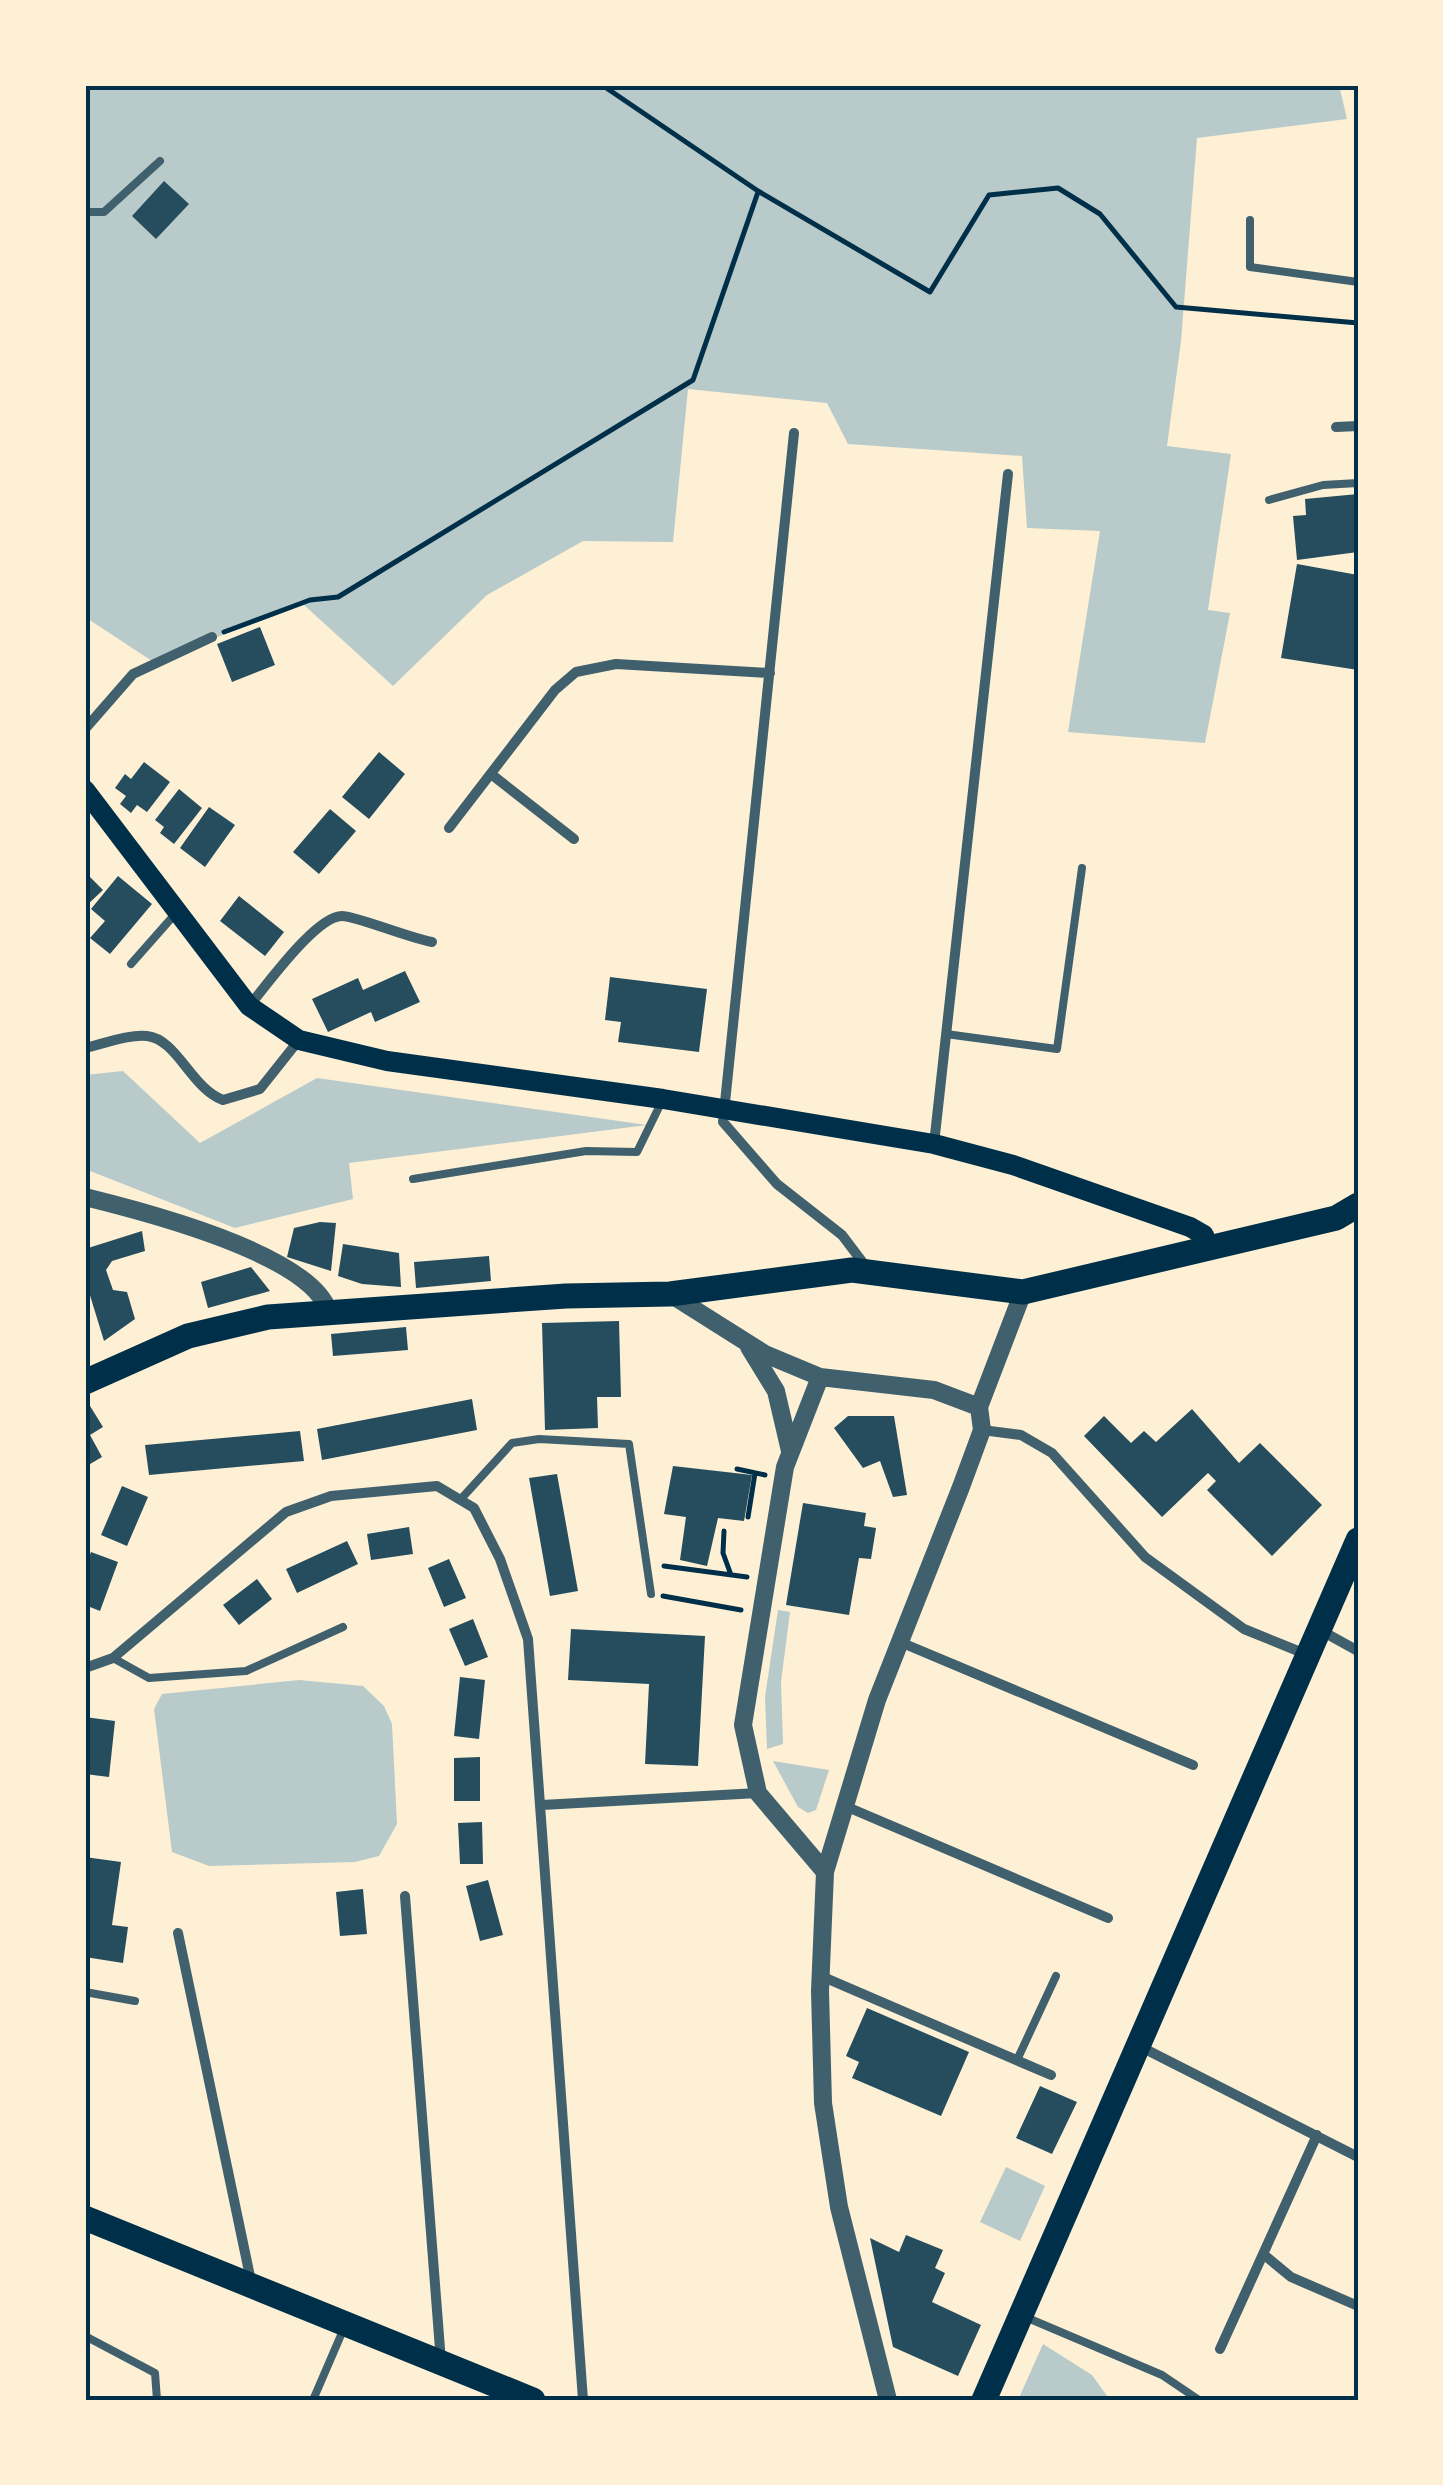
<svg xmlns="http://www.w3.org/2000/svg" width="1443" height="2485" viewBox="0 0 1443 2485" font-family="Rubik,sans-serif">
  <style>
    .green { fill: #b9caca }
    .building { fill: #264d5e }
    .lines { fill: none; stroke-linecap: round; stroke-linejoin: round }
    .path { stroke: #003049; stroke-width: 5 }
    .service { stroke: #3f606c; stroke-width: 8 }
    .minor { stroke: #3f606c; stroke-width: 10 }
    .tertiary { stroke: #3f606c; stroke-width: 18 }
    .secondary { stroke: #003049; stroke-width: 20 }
    .primary { stroke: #003049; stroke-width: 25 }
    .neatline { fill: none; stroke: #003049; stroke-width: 4 }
  </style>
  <rect width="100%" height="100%" fill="#fdf0d5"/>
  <path class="green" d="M85,85H1339L1347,119L1197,138L1181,341L1167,446L1231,454L1208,610L1230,613L1205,743L1068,732L1100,531L1027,528L1022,456L848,444L827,403L688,389L673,542L583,541L487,595L393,686L304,605L152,661L85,617Z
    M123,1071L200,1143L317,1078L647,1125L349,1163L353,1199L235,1228L85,1169V1075Z
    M778,1610L790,1612L781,1682L783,1744L767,1749L765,1697Z
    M299,1680L363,1686L384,1706L392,1724L397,1824L379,1856L355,1862L209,1866L172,1852L154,1709L162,1694Z
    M773,1761L829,1770L816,1810L808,1813L798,1807Z
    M1006,2167L1045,2186L1020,2241L980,2222Z
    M1043,2344L1092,2375L1110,2400H1018Z"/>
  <path class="building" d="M164,181L189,204L156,239L132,216Z
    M1358,494V552L1297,560L1293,516L1306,515L1305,499Z
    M1297,564L1358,575V670L1281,658Z
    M260,627L275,665L232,682L217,644Z
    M379,752L405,774L369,819L342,797Z
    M144,762L170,782L147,812L137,805L131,813L120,804L126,796L115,788L125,774L131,779Z
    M179,789L202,808L174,844L160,833L164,827L155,820Z
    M209,807L235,825L205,867L180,848Z
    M330,809L356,831L319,874L293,852Z
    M85,872L103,890L85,907Z
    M118,876L152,904L110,954L90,938L105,921L91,909Z
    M239,896L284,932L265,956L220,921Z
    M405,971L420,1002L375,1022L371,1012L328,1032L312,999L358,978L363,990Z
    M610,977L707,989L699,1052L618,1042L621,1022L605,1020Z
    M320,1222L336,1223L331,1271L287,1257L294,1228Z
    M142,1231L145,1251L112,1261L106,1270L113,1290L127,1292L135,1319L104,1341L85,1279V1249Z
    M343,1244L399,1253L401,1287L362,1284L338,1276Z
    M489,1256L491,1281L416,1288L414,1262Z
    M251,1267L270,1291L208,1308L201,1282Z
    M619,1321L621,1397H597L598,1428L545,1430L542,1323Z
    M406,1327L408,1350L333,1356L331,1334Z
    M472,1399L477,1430L322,1460L317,1429Z
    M87,1401L103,1427L90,1435L102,1457L85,1467Z
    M1192,1409L1239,1463L1260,1443L1322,1505L1272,1556L1207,1490L1216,1481L1208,1473L1162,1517L1084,1436L1104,1416L1131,1443L1144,1431L1156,1442Z
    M848,1416H894L907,1495L893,1497L880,1461L863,1468L834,1428Z
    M300,1431L304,1461L149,1475L145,1445Z
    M673,1466L752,1475L744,1521L718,1518L707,1566L680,1560L686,1517L664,1514Z
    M557,1474L578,1591L550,1596L529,1478Z
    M122,1486L148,1497L127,1546L101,1535Z
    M803,1503L866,1513L864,1526L876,1528L871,1559L859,1558L849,1615L786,1605Z
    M409,1527L413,1554L371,1560L367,1534Z
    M347,1541L358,1564L297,1593L286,1569Z
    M91,1552L118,1562L100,1611L85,1605V1568Z
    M449,1559L466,1598L444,1607L428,1568Z
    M257,1579L272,1599L239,1625L223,1605Z
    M473,1619L488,1657L465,1666L449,1629Z
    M571,1629L705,1636L698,1766L645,1764L649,1684L568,1680Z
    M460,1677L485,1680L479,1739L454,1736Z
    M85,1717L115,1721L109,1777L85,1774Z
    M480,1757V1801H454V1758Z
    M482,1822L483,1864H460L458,1823Z
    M85,1857L121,1862L112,1925L128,1927L123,1963L85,1957Z
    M488,1880L503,1935L480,1941L466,1886Z
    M363,1889L367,1934L340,1936L336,1892Z
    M867,2008L969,2052L941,2116L852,2078L859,2062L846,2056Z
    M1040,2086L1077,2102L1052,2154L1016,2138Z
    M906,2235L943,2250L935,2268L945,2273L932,2302L981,2325L958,2376L893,2347L870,2238L899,2252Z"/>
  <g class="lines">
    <path class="path" d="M602,85L758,191L930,292L989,195L1058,188L1100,214L1176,307L1358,323
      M224,632L310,600L338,597L693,380L758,192
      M737,1469L765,1475
      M748,1517L755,1473
      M724,1531L723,1553L731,1575
      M664,1566L747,1577
      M663,1596L741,1610"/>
    <path class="service" d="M85,212H104L160,161
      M1250,220V267L1358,282
      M1269,500L1323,485L1358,483
      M131,964L176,913
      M946,1034L1057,1049L1082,868
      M413,1179L586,1151L637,1152L663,1099
      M460,1500L512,1443L539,1439L629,1444L651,1594
      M113,1658L149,1678L246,1671L343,1627
      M85,1992L135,2001
      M1017,2060L1056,1976
      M1023,2316L1162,2375L1199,2400
      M85,2336L155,2373L157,2400
      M313,2400L344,2328"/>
    <path class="minor" d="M1336,427L1358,426
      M794,433L723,1122L777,1184L842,1235L867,1268
      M85,729L133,674L212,637
      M491,774L574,839
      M449,828L555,690L576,672L616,664L770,673
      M249,1006C267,985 316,916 342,916C356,916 409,938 432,942
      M85,1048C103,1044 129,1034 147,1036C177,1039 191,1088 223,1100L260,1089L299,1040
      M934,1144L1008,474
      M982,1430L1021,1435L1052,1453L1145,1557L1244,1629L1308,1655
      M1320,1630L1358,1651
      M900,1642L1193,1765
      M85,1668L113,1658L286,1512L331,1496L437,1486L474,1508L500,1559L528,1639L583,2400
      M542,1805L758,1793
      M845,1806L1108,1918
      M405,1896L441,2362
      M178,1933L251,2281
      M821,1976L1051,2075
      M1141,2047L1358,2157
      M1263,2254L1291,2277L1358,2306
      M1220,2349L1317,2135"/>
    <path class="tertiary" d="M85,1197C142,1211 308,1253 328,1310
      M670,1294L765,1354L820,1377L934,1390L979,1407
      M749,1347L776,1391L790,1451
      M820,1377L785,1467L743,1725L758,1793L825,1872
      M888,2400L839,2207L823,2103L820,1991L825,1872L877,1700L961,1487L982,1430L979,1407L1023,1292"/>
    <path class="secondary" d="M85,790L249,1006L299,1040L387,1061L663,1099L934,1144L1013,1165L1190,1227L1204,1235L1209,1249"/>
    <path class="primary" d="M85,1382L188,1336L268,1317L566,1296L670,1294L852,1270L1023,1292L1336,1218L1358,1205
      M85,2218L533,2400
      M984,2400L1358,1540"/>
  </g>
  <rect width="1443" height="2485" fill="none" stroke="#fdf0d5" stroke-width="175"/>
  <rect x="88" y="88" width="1268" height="2310" class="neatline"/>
</svg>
